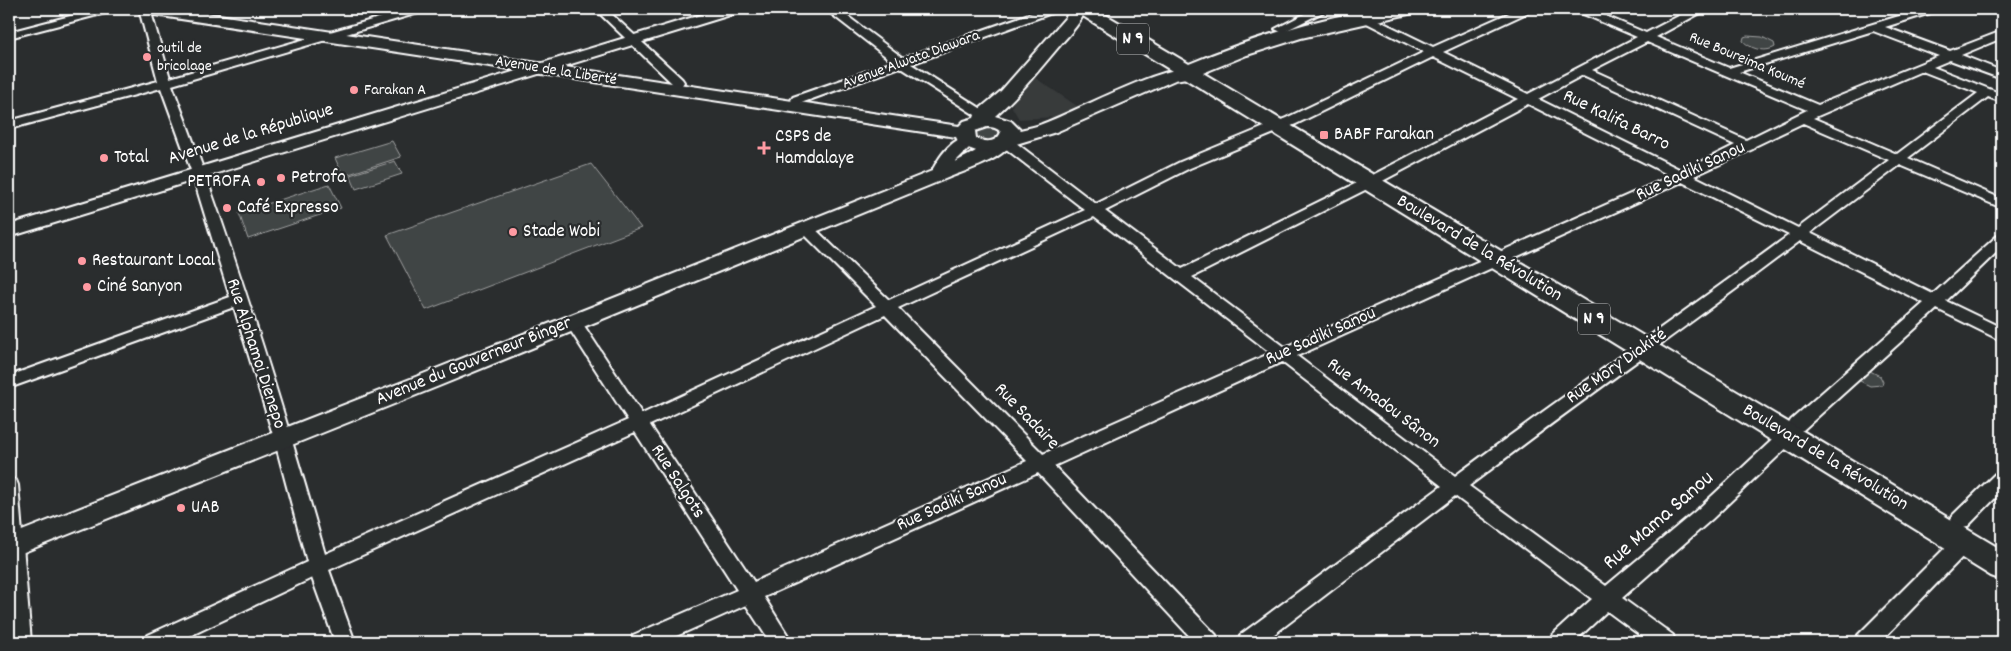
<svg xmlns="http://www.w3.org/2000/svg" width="2011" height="651" viewBox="0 0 2011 651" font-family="Dekko,sans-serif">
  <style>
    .built { fill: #373a3b }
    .green { fill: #414445; stroke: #a0a2a2 }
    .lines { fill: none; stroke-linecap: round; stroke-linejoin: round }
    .minor-casing { stroke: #fff; stroke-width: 4 }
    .tertiary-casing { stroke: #fff; stroke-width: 4 }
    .secondary-casing { stroke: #fff; stroke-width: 4 }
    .primary-casing { stroke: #fff; stroke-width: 4 }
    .minor { fill: #2a2d2e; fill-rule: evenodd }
    .tertiary { fill: #2a2d2e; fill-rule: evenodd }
    .secondary { fill: #2a2d2e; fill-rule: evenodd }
    .primary { fill: #2a2d2e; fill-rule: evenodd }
    .poi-dot { fill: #ff9aa2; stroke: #2a2d2e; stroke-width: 2 }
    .labels { text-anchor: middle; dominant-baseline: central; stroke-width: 4.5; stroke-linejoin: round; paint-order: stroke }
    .far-poi-label { font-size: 16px; fill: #fff; stroke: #2a2d2e; text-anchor: start }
    .far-street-label { font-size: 16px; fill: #fff; stroke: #2a2d2e }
    .shield { fill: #2a2d2e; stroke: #bfc0c0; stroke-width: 1 }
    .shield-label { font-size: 18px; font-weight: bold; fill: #fff }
    .street-label { font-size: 19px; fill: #fff; stroke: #2a2d2e }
    .poi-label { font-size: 19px; fill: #fff; stroke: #2a2d2e; text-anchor: start }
    .near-street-label { font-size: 22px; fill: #fff; stroke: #2a2d2e }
  </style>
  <rect width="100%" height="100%" fill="#2a2d2e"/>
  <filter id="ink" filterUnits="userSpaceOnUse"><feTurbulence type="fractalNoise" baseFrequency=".02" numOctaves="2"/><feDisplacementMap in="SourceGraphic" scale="10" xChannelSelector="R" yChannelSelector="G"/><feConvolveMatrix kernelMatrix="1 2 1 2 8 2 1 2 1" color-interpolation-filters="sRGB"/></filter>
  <g filter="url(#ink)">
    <path class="built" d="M1031,75L1083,110L1056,117L1019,119L1012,107L1013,102Z"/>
    <path class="green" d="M1747,36L1762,37L1774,43L1775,47C1765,53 1751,49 1743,41L1744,37Z
      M982,123L1005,131L993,142L974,140L971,128Z
      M392,141L401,157L343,176L335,158Z
      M395,161L402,174L356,189L350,175Z
      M591,164L641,228L426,310L387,235Z
      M329,184L341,208L248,239L239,213Z
      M1866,369L1880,376L1883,382L1882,385L1870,386L1856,379Z"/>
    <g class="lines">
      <defs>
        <path id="minor" d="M97,9H115L113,11L9,38V32Z
          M139,9H150L170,78L410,9H427L425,11L172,85C231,238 280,396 325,554L628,420L565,322L567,318L573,316L579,318L642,414L876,306L801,231L799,228L801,225H811L889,300L1085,210L1001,145L999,142L1001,139H1011L1096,204L1180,162L1286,118L1424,52L1343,11L1342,9H1355L1433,47L1518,9H1532L1531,11L1443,52L1528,94L1637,37L1576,11L1575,9H1589L1646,33L1692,9H1705L1704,11L1656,37L1729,68L1922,9H1939L1937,11L1885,27L1950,51L2002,31V38L1961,55L2002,71V79L1950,60L1933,67L2002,94V102L1988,97L1908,158L2002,199V208L1900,165L1810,233L1933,294L1997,236L2002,234V247L1946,301L2002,328V341L1937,309L1803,430L1796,431L1798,435L1795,440L1712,519L1622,598L1673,635L1675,642H1649L1607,611L1574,642H1550L1552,635L1592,599L1455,496L1264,642H1238L1240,635L1442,486L1282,362L1054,466L1216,635L1218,642H1195L1038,473L764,597L792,642H770L746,605L663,642H631L633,635L737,590L635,432L329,570L355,642H335L312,578L177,642H146L148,635L307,562L274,438L234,307L9,388V376L230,297L192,173L161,88L9,129V121L158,81ZM1873,31L1939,56L1818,105L1739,72ZM1647,42L1807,110L1746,140L1592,70ZM1433,57L1518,99L1365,179L1182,269L1105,211L1190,168L1296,124ZM1922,71L1978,93L1897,154L1813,118ZM1583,75L1735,145L1683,171L1538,99ZM1528,104L1671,176L1285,347L1192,277L1375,185ZM1803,123L1889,160L1798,228L1694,176L1753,149L1755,146ZM1682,182L1789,235C1679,317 1565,394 1455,476L1297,356ZM1094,217L1271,353L1043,454L898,308ZM1800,241L1924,303L1791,420L1788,425L1790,429L1783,430L1698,509L1606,586L1469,486C1578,402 1691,324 1800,241ZM885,315L1027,461L754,582L650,425Z
          M595,9H606L682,79L684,82L682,85H674Z
          M825,9H838L903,58L1043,9H1059L1057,11L911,64L988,113L989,116L983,120L900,67L801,103H793L791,100L793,97L893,62Z
          M1314,9H1329L1285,31L1281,32L1275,29Z
          M2002,472V491L1967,527L1960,529L1953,527L1950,521L1953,515L1995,474Z
          M9,478L16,480L18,485L31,642H10Z
          M1964,534L1971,536L1974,542L1971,548L1880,642H1856L1858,635L1957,536Z"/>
        <path id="tertiary" d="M720,9H742L740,12L9,237V225Z
          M967,136L973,137L976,141L955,162C969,156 994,138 1007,141L1010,145C998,162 963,171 945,179L439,386L9,558V536L423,374L932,171C939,157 951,140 967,136Z"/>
        <path id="secondary" d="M140,9H179L959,126L964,121L974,118L976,112L1001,91L1066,17L1070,9H1086C1081,22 1071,33 1061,44C1040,69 1020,94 995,116L1011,121L1020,130C1027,128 1035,127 1042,124C1073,113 1166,63 1192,69L1195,73L1192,77L1175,80L1056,132L1013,145L1006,150L993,153L979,152L960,145L956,137L148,14L142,12ZM987,127C993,127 997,128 1001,132C997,143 985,143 976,138L975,131Z"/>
        <path id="primary" d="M1075,9H1096L1189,64C1249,39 1314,19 1377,9C1390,7 1403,9 1416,9L1413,13L1301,38L1247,55L1203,73L2002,550V580L1991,576L1184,78L1179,77L1177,74L1078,13Z"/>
      </defs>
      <use href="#minor" class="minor-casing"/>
      <use href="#tertiary" class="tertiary-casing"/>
      <use href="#secondary" class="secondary-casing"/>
      <use href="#primary" class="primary-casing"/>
      <use href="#minor" class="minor"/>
      <use href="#tertiary" class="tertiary"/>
      <use href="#secondary" class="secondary"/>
      <use href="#primary" class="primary"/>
    </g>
  </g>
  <g class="poi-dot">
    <circle cx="147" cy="57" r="5"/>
    <circle cx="354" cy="90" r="5"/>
    <rect x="1319" y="130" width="10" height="10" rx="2.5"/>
    <path d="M761.5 140.5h5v5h5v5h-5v5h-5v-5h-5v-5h5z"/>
    <circle cx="104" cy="158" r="5"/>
    <circle cx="281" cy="178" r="5"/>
    <circle cx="261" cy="182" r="5"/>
    <circle cx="227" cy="208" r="5"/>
    <circle cx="513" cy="232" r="5"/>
    <circle cx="82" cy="261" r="5"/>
    <circle cx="87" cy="287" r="5"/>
    <circle cx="181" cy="508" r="5"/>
  </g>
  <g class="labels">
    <g class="far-poi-label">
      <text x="157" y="48">outil de<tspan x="157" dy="18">bricolage</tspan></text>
      <text x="364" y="90">Farakan A</text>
    </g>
    <g class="far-street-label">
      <text transform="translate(911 60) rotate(-20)">Avenue Alwata Diawara</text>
      <text transform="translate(1747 61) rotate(23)">Rue Boureima Koumé</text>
      <text transform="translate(556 71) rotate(9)">Avenue de la Liberté</text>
    </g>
    <g class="shield">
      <rect x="1117" y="23.5" width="32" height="31" rx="4"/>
      <rect x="1578" y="303.5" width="32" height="31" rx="4"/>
    </g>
    <g class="shield-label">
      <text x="1133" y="39">N 9</text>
      <text x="1594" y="319">N 9</text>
    </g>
    <g class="street-label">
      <text transform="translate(1616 121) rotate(26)">Rue Kalifa Barro</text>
      <text transform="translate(251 135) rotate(-17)">Avenue de la République</text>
      <text transform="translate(1691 172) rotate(-25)">Rue Sadiki Sanou</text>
      <text transform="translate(1479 249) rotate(31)">Boulevard de la Révolution</text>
      <text transform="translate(1321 337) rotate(-24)">Rue Sadiki Sanou</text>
      <text transform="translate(255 354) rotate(72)">Rue Alphamoi Dienepo</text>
      <text transform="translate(474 362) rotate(-22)">Avenue du Gouverneur Binger</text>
      <text transform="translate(1617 367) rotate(-35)">Rue Mory Diakité</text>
      <text transform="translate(1383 404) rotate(37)">Rue Amadou Sânon</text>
      <text transform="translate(1026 417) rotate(46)">Rue Sadaire</text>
      <text transform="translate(1825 458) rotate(31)">Boulevard de la Révolution</text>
      <text transform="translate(677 482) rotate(57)">Rue Salgots</text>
      <text transform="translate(952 503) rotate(-24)">Rue Sadiki Sanou</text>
    </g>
    <g class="poi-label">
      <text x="1334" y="135">BABF Farakan</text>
      <text x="775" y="137">CSPS de<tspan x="775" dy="22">Hamdalaye</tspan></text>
      <text x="114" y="158">Total</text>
      <text x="291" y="178">Petrofa</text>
      <text x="251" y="182" text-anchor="end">PETROFA</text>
      <text x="237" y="208">Café Expresso</text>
      <text x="523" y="232">Stade Wobi</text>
      <text x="92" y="261">Restaurant Local</text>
      <text x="97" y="287">Ciné Sanyon</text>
      <text x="191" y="508">UAB</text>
    </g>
    <g class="near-street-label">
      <text transform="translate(1659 521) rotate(-41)">Rue Mama Sanou</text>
    </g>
  </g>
  <rect width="2011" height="651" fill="none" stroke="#2a2d2e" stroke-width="30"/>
  <rect x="15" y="15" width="1981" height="621" fill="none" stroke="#fff" stroke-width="2" filter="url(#ink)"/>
</svg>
